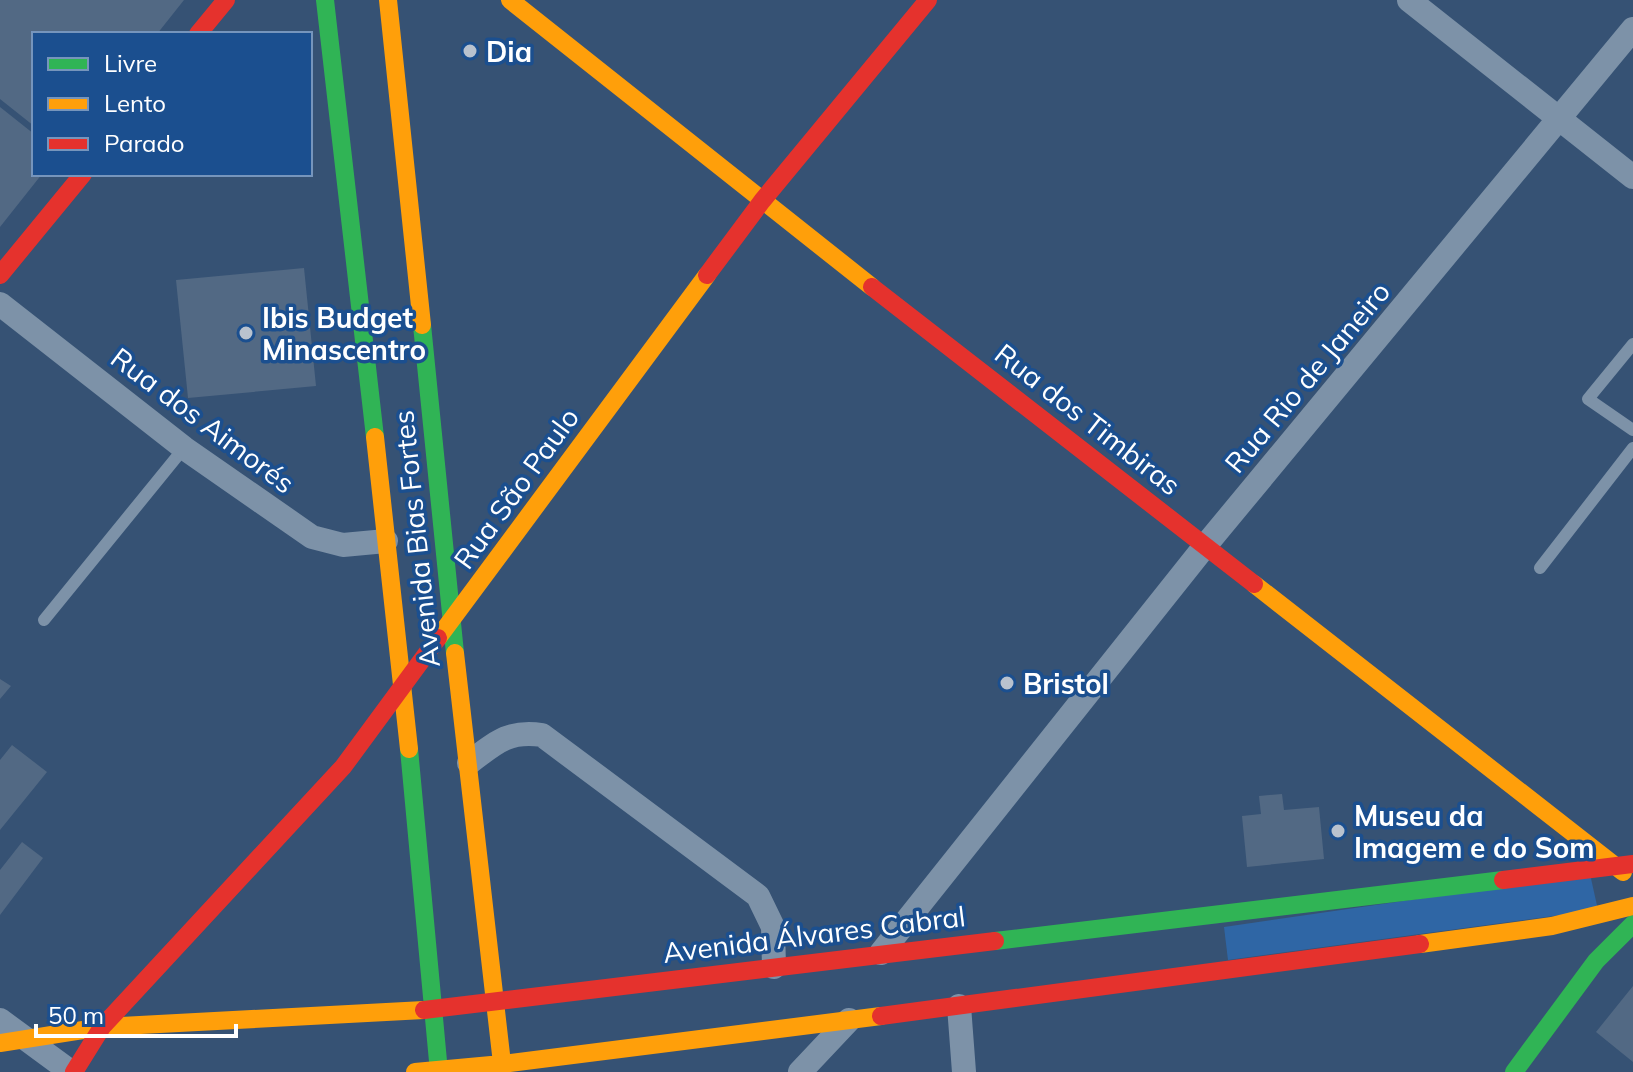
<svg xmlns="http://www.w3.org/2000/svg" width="1633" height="1072" viewBox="0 0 1633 1072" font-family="Mulish,sans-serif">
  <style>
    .green { fill: #2f66a5 }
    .building { fill: #526984 }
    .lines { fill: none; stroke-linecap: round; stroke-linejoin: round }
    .lane { stroke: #7d92a8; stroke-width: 12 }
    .street { stroke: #7d92a8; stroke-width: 24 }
    .fast { stroke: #30b455; stroke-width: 18 }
    .slow { stroke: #ff9f0a; stroke-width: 18 }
    .jam { stroke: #e5322d; stroke-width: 18 }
    .poi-dot { fill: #b9c2ce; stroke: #1b4f8f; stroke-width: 3 }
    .labels { text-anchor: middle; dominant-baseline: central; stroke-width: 7; stroke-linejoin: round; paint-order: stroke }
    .poi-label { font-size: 28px; font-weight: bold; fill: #fff; stroke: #1b4f8f; text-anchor: start }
    .street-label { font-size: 28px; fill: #fff; stroke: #1b4f8f }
  </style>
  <rect width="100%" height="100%" fill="#365274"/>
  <path class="green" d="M1590,874L1598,910L1228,960L1224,927Z"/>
  <path class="building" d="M0,0H184L157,34H34V126L0,99Z
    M0,107L34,134V174H42L0,227Z
    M304,268L316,386L188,398L176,280Z
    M0,679L11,686L0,699Z
    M12,745L47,772L0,830V760Z
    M1282,794L1284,810L1319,807L1324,859L1247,867L1242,816L1261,814L1259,796Z
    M22,842L43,858L0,915V870Z
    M1633,986V1062L1596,1032Z"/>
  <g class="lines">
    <path class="lane" d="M1633,344L1588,399L1633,430
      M1540,568L1633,448
      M44,620L184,448"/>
    <path class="street" d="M1409,0L1633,177
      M0,304L184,448L312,537L343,545L386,541
      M469,763C495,743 508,730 542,735L758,896L773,927L774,967
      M881,953L1205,546L1633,29
      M959,1006L964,1072
      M0,1020L71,1072
      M800,1072L849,1020"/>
    <path class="fast" d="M325,0L375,437
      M422,325L455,653
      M409,749L439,1072
      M995,941L1503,880
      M1514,1072L1596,961L1633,924"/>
    <path class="slow" d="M388,0L422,325
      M510,0L872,287
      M375,437L409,749
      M1254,584L1623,872
      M438,638L707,275
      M455,653L503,1072
      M1420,944L1552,926L1633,906
      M0,1043L102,1027L424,1010
      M415,1072L502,1064L881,1016"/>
    <path class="jam" d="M198,34L226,0
      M0,275L83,174
      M707,275L762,201L928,0
      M872,287L1254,584
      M1503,880L1633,864
      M424,1010L995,941
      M881,1016L1420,944
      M74,1072L102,1027L343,767L438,638"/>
  </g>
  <g class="poi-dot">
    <circle cx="470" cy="51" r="8"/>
    <circle cx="246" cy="333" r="8"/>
    <circle cx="1007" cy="683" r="8"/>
    <circle cx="1338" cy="831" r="8"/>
  </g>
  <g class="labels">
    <g class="poi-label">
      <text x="486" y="51">Dia</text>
      <text x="262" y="317">Ibis Budget<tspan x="262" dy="32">Minascentro</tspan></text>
      <text x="1023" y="683">Bristol</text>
      <text x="1354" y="815">Museu da<tspan x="1354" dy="32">Imagem e do Som</tspan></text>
    </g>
    <g class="street-label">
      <text transform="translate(1307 377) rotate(-50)">Rua Rio de Janeiro</text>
      <text transform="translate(1088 419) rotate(38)">Rua dos Timbiras</text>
      <text transform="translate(203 420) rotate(37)">Rua dos Aimorés</text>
      <text transform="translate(516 488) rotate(-54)">Rua São Paulo</text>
      <text transform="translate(416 539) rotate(-96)">Avenida Bias Fortes</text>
      <text transform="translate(814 934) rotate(-7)">Avenida Álvares Cabral</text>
    </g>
  </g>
  <rect x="32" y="32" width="280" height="144" fill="#1b4f8f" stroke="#7695bc" stroke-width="2"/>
  <rect x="48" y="58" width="40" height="12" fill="#30b455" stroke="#7695bc" stroke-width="2"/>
  <text x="104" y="72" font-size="24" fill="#ffffff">Livre</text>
  <rect x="48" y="98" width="40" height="12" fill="#ff9f0a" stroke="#7695bc" stroke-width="2"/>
  <text x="104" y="112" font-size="24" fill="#ffffff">Lento</text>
  <rect x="48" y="138" width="40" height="12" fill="#e5322d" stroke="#7695bc" stroke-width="2"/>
  <text x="104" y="152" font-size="24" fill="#ffffff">Parado</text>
  <path d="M36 1024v12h200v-12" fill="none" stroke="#ffffff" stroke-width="4"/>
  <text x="48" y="1024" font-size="24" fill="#ffffff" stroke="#1b4f8f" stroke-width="6" paint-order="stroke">50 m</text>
</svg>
